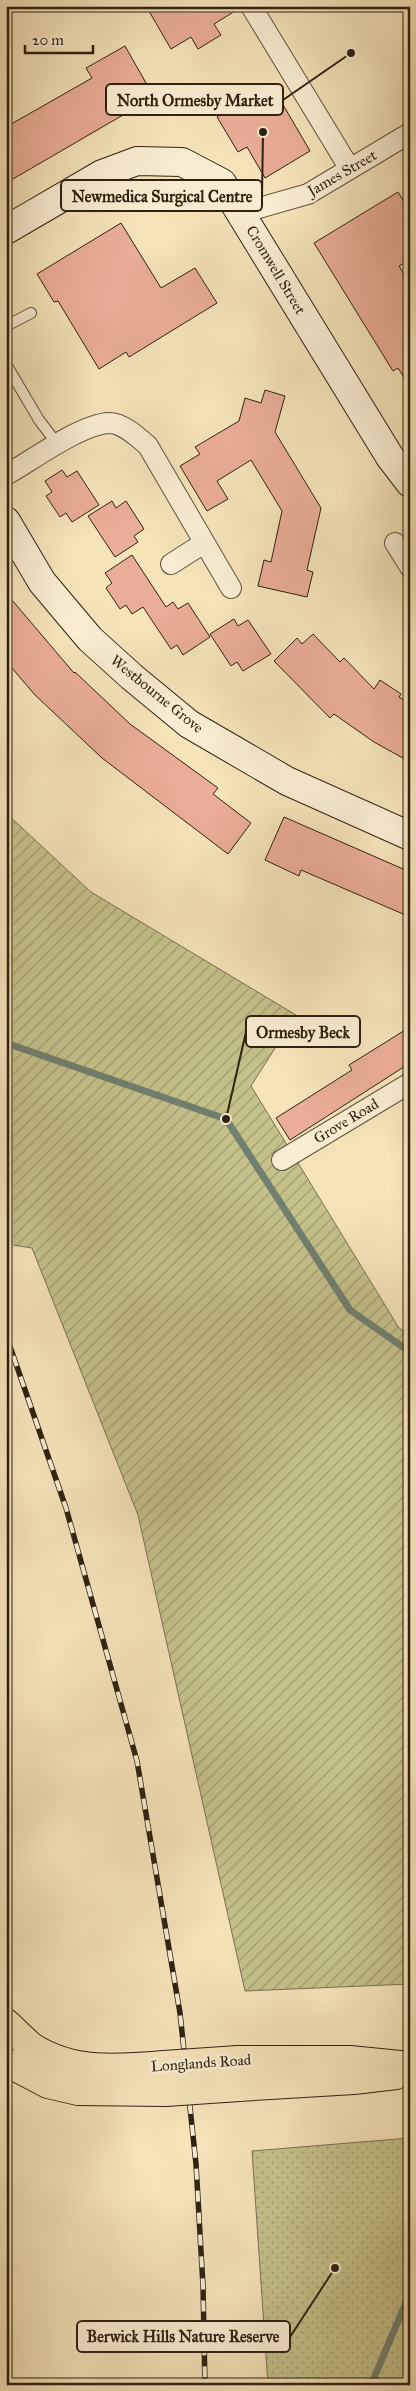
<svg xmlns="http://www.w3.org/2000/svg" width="416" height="2391" viewBox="0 0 416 2391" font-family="'IM FELL Great Primer',serif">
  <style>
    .grass { fill: url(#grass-dots); stroke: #7a714e }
    .garden { fill: url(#garden-furrows); stroke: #7a714e }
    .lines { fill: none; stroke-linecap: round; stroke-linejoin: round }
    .stream { stroke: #707f6f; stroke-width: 7 }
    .building { fill: #eaad97; stroke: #2f2111 }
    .lane-casing { stroke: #60523b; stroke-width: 12 }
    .street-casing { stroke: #60523b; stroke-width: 22 }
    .secondary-casing { stroke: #2f2111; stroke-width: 30 }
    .primary-casing { stroke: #2f2111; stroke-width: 30 }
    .lane { stroke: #f8edd2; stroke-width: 10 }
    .street { stroke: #f8edd2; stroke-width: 20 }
    .secondary { stroke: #f8edd2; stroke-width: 28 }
    .primary { stroke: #f5e3ba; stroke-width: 28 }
    .rail-casing { stroke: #2f2111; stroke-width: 5.5 }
    .rail { stroke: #f8edd2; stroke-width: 4; stroke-dasharray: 11; stroke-linecap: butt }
    .primary-bridge-casing { stroke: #2f2111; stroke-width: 30; stroke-linecap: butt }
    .primary-bridge { stroke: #f5e3ba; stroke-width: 28 }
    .labels { text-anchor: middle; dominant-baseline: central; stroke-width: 5; stroke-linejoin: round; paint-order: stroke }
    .street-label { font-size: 15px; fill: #2f2111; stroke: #f8edd2 }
    .leader { fill: none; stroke: #2f2111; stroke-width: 2 }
    .callout-dot { fill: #2f2111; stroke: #f8edd2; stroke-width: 2 }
    .callout { fill: #f8edd2; stroke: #2f2111; stroke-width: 2 }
    .callout-label { font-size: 16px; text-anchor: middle; font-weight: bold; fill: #2f2111 }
  </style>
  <defs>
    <pattern id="grass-dots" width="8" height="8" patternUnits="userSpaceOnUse" patternTransform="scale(1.25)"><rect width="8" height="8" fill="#c4c18a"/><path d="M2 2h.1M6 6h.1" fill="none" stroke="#a09c6f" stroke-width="1.8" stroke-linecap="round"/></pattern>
    <pattern id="garden-furrows" width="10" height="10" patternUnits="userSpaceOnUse" patternTransform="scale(1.25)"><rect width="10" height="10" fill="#c4c18a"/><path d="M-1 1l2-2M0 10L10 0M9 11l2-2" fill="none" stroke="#a09c6f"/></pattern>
  </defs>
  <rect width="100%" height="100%" fill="#f5e3ba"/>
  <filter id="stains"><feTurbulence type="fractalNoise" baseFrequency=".004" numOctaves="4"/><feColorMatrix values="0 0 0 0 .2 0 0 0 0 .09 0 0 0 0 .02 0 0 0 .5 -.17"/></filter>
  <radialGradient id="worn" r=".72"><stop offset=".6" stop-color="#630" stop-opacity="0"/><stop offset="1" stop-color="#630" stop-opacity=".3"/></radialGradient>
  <path class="grass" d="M410,2138V2385H268L252,2151Z"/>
  <path class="garden" d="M6,813L91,892L296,1015L251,1086L399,1328L410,1335V1984L245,1991L138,1515L32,1248L6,1244Z"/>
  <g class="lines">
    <path class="stream" d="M6,1043L226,1119L350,1310L410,1352
      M371,2385L410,2293"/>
  </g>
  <path class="building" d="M146,6H239L240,8L214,24L221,35L198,49L191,37L171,49Z
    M125,46L154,97L6,183V127L92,78L86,68Z
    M271,84L310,151L265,178L247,147L238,152L217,117Z
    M398,192L410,211V260L399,266L410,284V387L398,368L393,371L314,243Z
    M121,223L161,288L195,268L217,303L129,357L126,352L99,369L58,301L54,302L37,274Z
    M265,390L285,396L275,432L321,508L307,570L313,572L307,597L258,586L264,560L271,562L282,511L251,460L217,481L228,499L207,511L180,466L200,454L195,447L239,421L245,398L261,403Z
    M62,470L67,477L77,471L99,505L72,522L66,513L60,517L46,496L52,492L45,481Z
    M112,501L116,508L126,501L144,529L134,536L138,542L115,557L88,516Z
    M132,555L166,607L173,602L178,609L188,603L210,637L183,655L177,645L171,649L143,607L132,614L126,605L120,609L106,588L112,583L105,573Z
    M6,593L74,673L75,672L130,724L218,788L213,794L251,823L228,854L102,758L35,695L6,661Z
    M234,619L238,626L248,620L271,654L243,671L237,662L231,666L210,634Z
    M313,634L340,662L344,658L374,689L380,680L401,694L399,697L410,704V762L374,742L334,714L330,718L274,661L297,638L302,644Z
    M284,817L410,872V917L301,870L299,876L265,860Z
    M410,1027V1063L290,1140L276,1118L352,1070L349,1065Z"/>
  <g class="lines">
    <defs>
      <path id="lane" d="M6,326L31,313
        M6,364L39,420L58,445"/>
      <path id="street" d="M251,6L350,169
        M241,213L308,194L410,133
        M6,475C31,461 81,424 109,423C123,423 138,437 148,446L231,588
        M395,543L410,567
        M171,564L204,543
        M282,1160L410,1083"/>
      <path id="secondary" d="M6,230L102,174L137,161L182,162L222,183L390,457L410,483
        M6,521L42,582L90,639L132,677L189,724L287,781L410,836"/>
      <path id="primary" d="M6,2023C14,2030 23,2040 32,2047C72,2073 118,2069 164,2065
        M238,2060H350L410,2066
        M6,2062L48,2084L78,2091L166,2092
        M239,2087L354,2080L396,2075"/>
    </defs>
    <use href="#lane" class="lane-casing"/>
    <use href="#street" class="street-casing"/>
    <use href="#secondary" class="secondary-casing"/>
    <use href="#primary" class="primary-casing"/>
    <use href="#lane" class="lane"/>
    <use href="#street" class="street"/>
    <use href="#secondary" class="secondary"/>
    <use href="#primary" class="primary"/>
    <defs>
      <path id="rail" d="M6,1335L66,1508L137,1761L180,2013L196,2164L203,2286L205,2385"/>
    </defs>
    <use href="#rail" class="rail-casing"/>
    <use href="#rail" class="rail"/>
    <defs>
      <path id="primary-bridge" d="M164,2065L238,2060
        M166,2092L239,2087"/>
    </defs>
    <use href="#primary-bridge" class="primary-bridge-casing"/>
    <use href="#primary-bridge" class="primary-bridge"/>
  </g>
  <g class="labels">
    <g class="street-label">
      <text transform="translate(342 173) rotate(-30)">James Street</text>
      <text transform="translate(276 270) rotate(59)">Cromwell Street</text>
      <text transform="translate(157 694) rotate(39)">Westbourne Grove</text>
      <text transform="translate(346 1121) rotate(-31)">Grove Road</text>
      <text transform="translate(201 2063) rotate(-4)">Longlands Road</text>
    </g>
  </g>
  <path class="leader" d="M351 53L283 100M263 132L262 196M226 1119L246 1032M335 2268L290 2337"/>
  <g class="callout-dot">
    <circle cx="351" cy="53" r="5"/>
    <circle cx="263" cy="132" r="5"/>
    <circle cx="226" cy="1119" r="5"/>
    <circle cx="335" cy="2268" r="5"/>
  </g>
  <g class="callout">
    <rect x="106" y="84" width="177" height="31" rx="5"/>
    <rect x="61" y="180" width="201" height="31" rx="5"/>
    <rect x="246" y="1016" width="114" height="31" rx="5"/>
    <rect x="77" y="2321" width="213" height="31" rx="5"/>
  </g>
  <g class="callout-label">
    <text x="195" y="106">North Ormesby Market</text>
    <text x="162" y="202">Newmedica Surgical Centre</text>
    <text x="303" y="1038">Ormesby Beck</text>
    <text x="183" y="2342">Berwick Hills Nature Reserve</text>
  </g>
  <rect width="416" height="2391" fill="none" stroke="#f5e3ba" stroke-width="25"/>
  <rect x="8" y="8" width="401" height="2376" fill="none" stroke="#2f2111" stroke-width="2.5"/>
  <rect x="12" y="12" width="391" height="2366" fill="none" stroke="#2f2111"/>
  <path d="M25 45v8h68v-8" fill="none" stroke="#2f2111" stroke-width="2.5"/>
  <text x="32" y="45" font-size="15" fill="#2f2111" stroke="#f8edd2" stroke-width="4" paint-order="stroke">20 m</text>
  <rect width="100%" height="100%" filter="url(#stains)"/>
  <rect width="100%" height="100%" fill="url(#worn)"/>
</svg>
